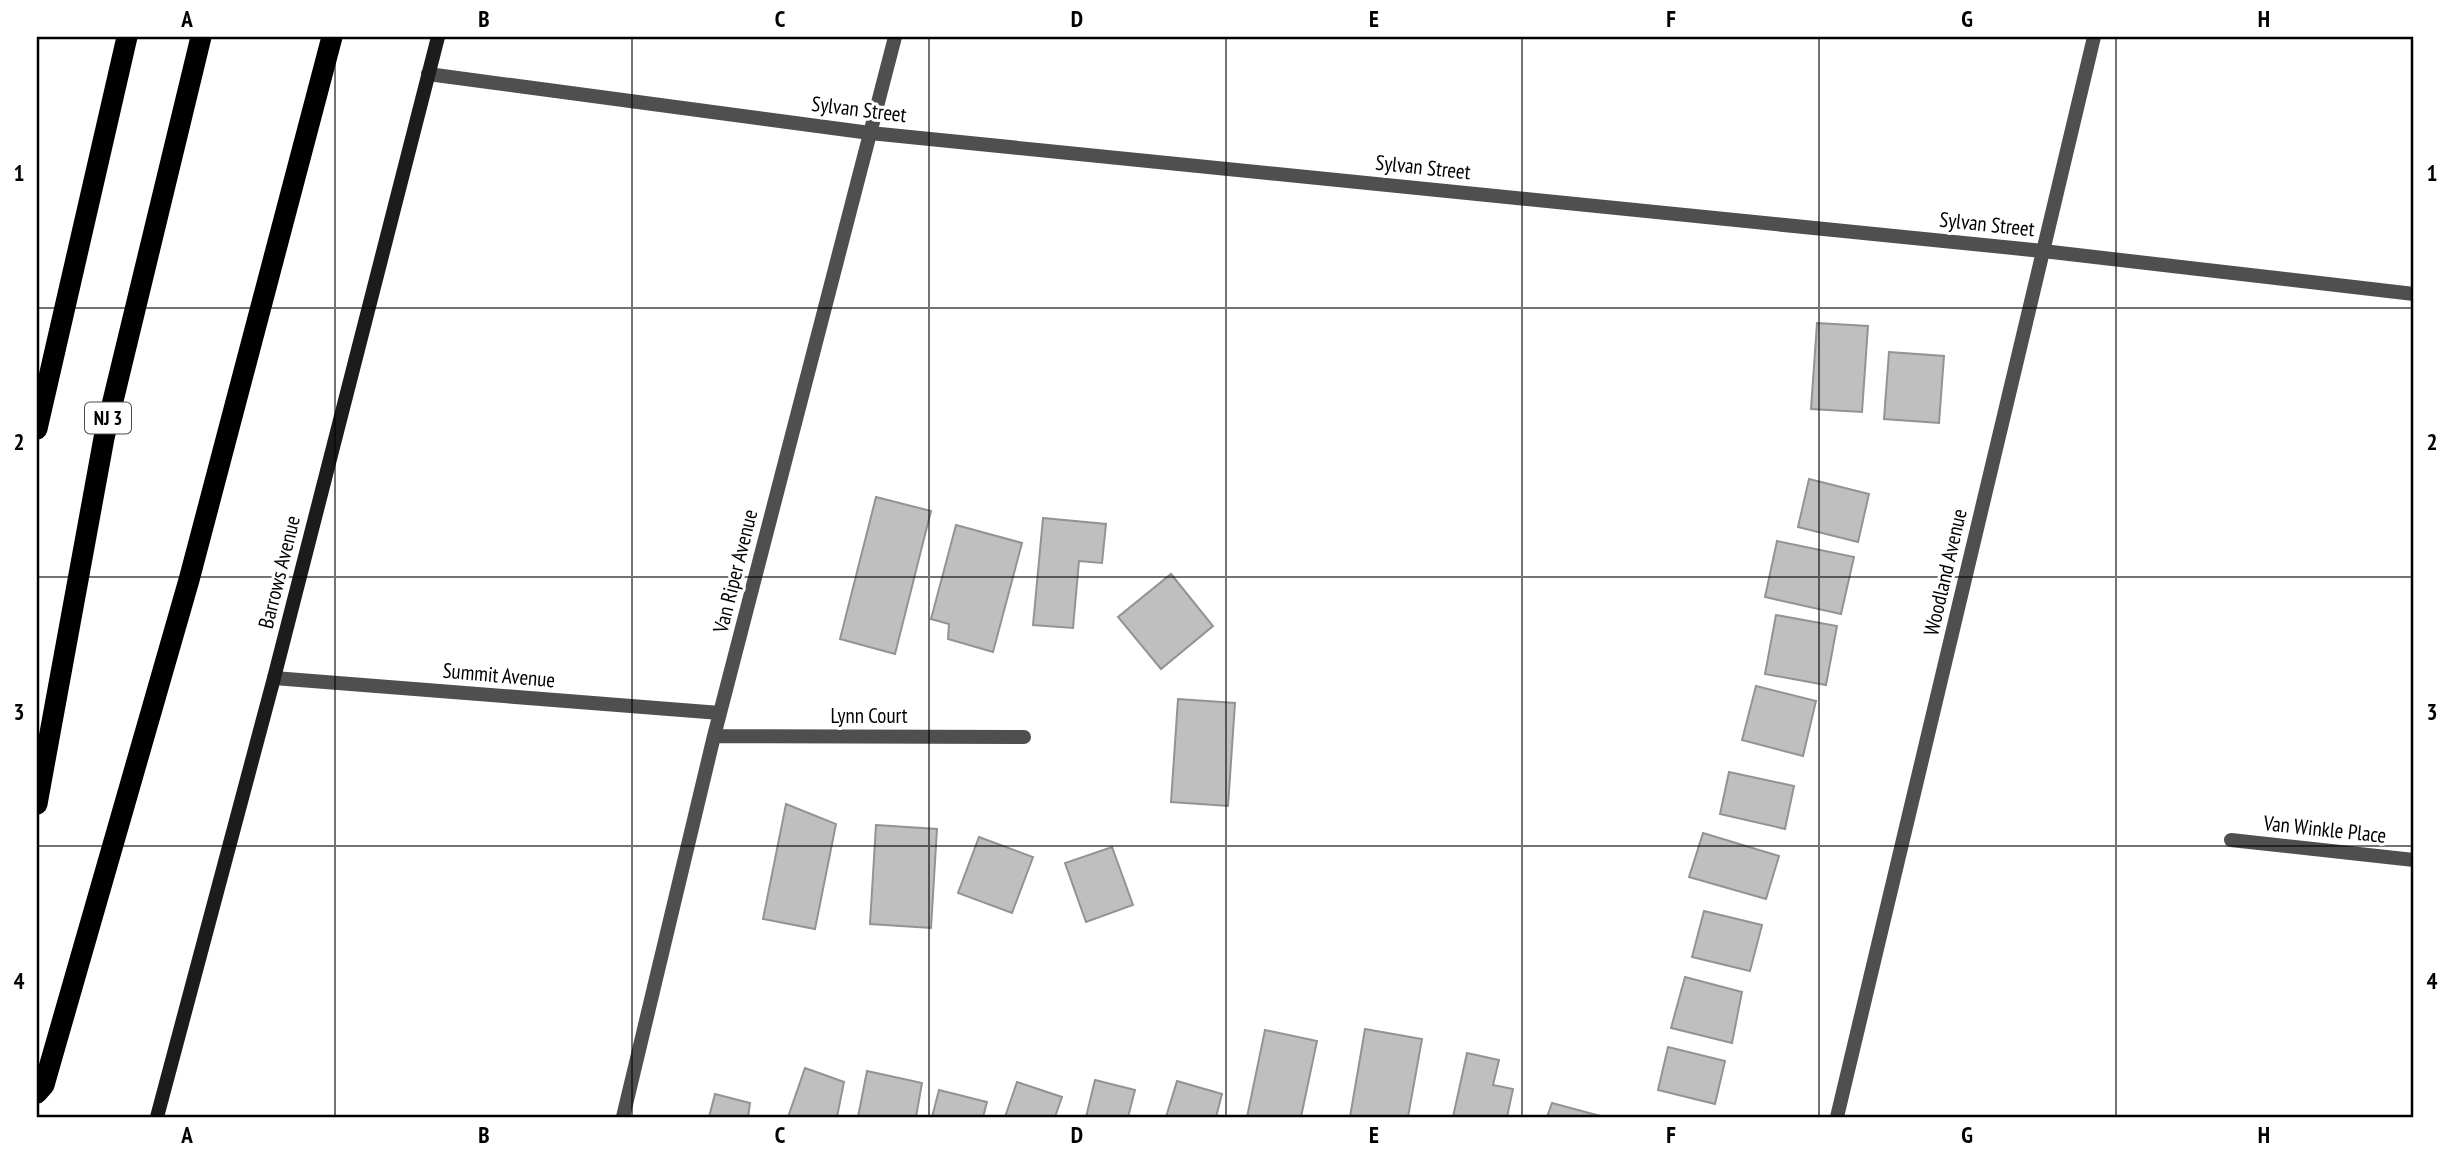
<svg xmlns="http://www.w3.org/2000/svg" width="2451" height="1154" viewBox="0 0 2451 1154" font-family="'PT Sans Narrow',sans-serif">
  <style>
    .building { fill: #bfbfbf; stroke: #939393; stroke-width: 2 }
    .lines { fill: none; stroke-linecap: round; stroke-linejoin: round }
    .street { stroke: #4f4f4f; stroke-width: 14 }
    .secondary { stroke: #1c1c1c; stroke-width: 14 }
    .highway { stroke: #000; stroke-width: 21 }
    .grid { fill: none; stroke: #000; stroke-width: 2; stroke-opacity: 0.55 }
    .labels { text-anchor: middle; dominant-baseline: central; stroke-width: 6; stroke-linejoin: round; paint-order: stroke }
    .shield { fill: #fff; stroke: #4c4c4c; stroke-width: 2 }
    .shield-label { font-size: 19px; font-weight: bold; fill: #000 }
    .street-label { font-size: 21px; fill: #000; stroke: #fff }
    .neatline { fill: none; stroke: #000; stroke-width: 2.5 }
    .grid-label { font-size: 23px; text-anchor: middle; font-weight: bold; fill: #000 }
  </style>
  <rect width="100%" height="100%" fill="#fff"/>
  <path class="building" d="M1817,323L1868,326L1862,412L1811,409Z
    M1889,352L1944,356L1939,423L1884,419Z
    M1809,479L1869,494L1858,542L1798,527Z
    M876,497L931,511L895,654L840,639Z
    M1043,518L1106,524L1102,563L1079,561L1073,628L1033,625Z
    M956,525L1022,543L993,652L948,639L949,624L931,619Z
    M1777,541L1854,557L1841,614L1765,597Z
    M1171,574L1213,626L1161,669L1118,617Z
    M1776,615L1837,626L1826,685L1765,674Z
    M1756,686L1816,701L1803,756L1742,740Z
    M1178,699L1235,703L1228,806L1171,802Z
    M1729,772L1794,786L1785,829L1720,814Z
    M786,804L836,824L815,929L763,919Z
    M876,825L937,829L931,928L870,924Z
    M1703,833L1779,856L1766,899L1689,877Z
    M979,837L1033,857L1012,913L958,893Z
    M1112,847L1133,905L1086,922L1065,863Z
    M1704,911L1762,925L1750,971L1692,957Z
    M1685,977L1742,992L1732,1043L1671,1028Z
    M1365,1029L1422,1039L1408,1117H1350Z
    M1265,1030L1317,1041L1301,1117H1247Z
    M1668,1047L1725,1061L1715,1104L1658,1090Z
    M1467,1053L1499,1060L1493,1085L1513,1089L1507,1117H1453Z
    M805,1068L844,1082L837,1117H788Z
    M867,1071L922,1083L916,1117H858Z
    M1095,1080L1135,1090L1128,1117H1086Z
    M1177,1081L1222,1094L1216,1117H1166Z
    M1017,1082L1062,1097L1055,1117H1005Z
    M939,1090L987,1102L983,1117H932Z
    M715,1094L750,1103L748,1117H709Z
    M1552,1103L1604,1117H1547Z"/>
  <g class="lines">
    <path class="street" d="M428,74L870,133L2043,251L2414,294
      M274,678L720,713
      M714,736L1024,737
      M2231,840L2414,860
      M623,1117L714,736L895,37
      M1837,1117L2094,37"/>
    <path class="secondary" d="M157,1117L274,678L438,37"/>
    <path class="highway" d="M37,429L127,37
      M37,804L104,438L201,37
      M37,1093L44,1085L189,580L332,37"/>
  </g>
  <path class="grid" d="M335,37V1117M632,37V1117M929,37V1117M1226,37V1117M1522,37V1117M1819,37V1117M2116,37V1117M37,308H2414M37,577H2414M37,846H2414"/>
  <g class="labels">
    <rect class="shield" x="85" y="402.5" width="46" height="31" rx="5"/>
    <g class="shield-label">
      <text x="108" y="418">NJ 3</text>
    </g>
    <g class="street-label">
      <text transform="translate(859 109) rotate(7)">Sylvan Street</text>
      <text transform="translate(1423 167) rotate(6)">Sylvan Street</text>
      <text transform="translate(1987 224) rotate(6)">Sylvan Street</text>
      <text transform="translate(735 571) rotate(-76)">Van Riper Avenue</text>
      <text transform="translate(279 572) rotate(-76)">Barrows Avenue</text>
      <text transform="translate(1945 572) rotate(-77)">Woodland Avenue</text>
      <text transform="translate(499 675) rotate(5)">Summit Avenue</text>
      <text x="869" y="715">Lynn Court</text>
      <text transform="translate(2325 829) rotate(6)">Van Winkle Place</text>
    </g>
  </g>
  <rect width="2451" height="1154" fill="none" stroke="#ffffff" stroke-width="77"/>
  <rect x="38" y="38" width="2374" height="1078" class="neatline"/>
  <g class="grid-label">
    <text x="187" y="27">A</text>
    <text x="484" y="27">B</text>
    <text x="780" y="27">C</text>
    <text x="1077" y="27">D</text>
    <text x="1374" y="27">E</text>
    <text x="1671" y="27">F</text>
    <text x="1967" y="27">G</text>
    <text x="2264" y="27">H</text>
    <text x="19" y="181">1</text>
    <text x="2432" y="181">1</text>
    <text x="19" y="450">2</text>
    <text x="2432" y="450">2</text>
    <text x="19" y="720">3</text>
    <text x="2432" y="720">3</text>
    <text x="19" y="989">4</text>
    <text x="2432" y="989">4</text>
    <text x="187" y="1143">A</text>
    <text x="484" y="1143">B</text>
    <text x="780" y="1143">C</text>
    <text x="1077" y="1143">D</text>
    <text x="1374" y="1143">E</text>
    <text x="1671" y="1143">F</text>
    <text x="1967" y="1143">G</text>
    <text x="2264" y="1143">H</text>
  </g>
</svg>
